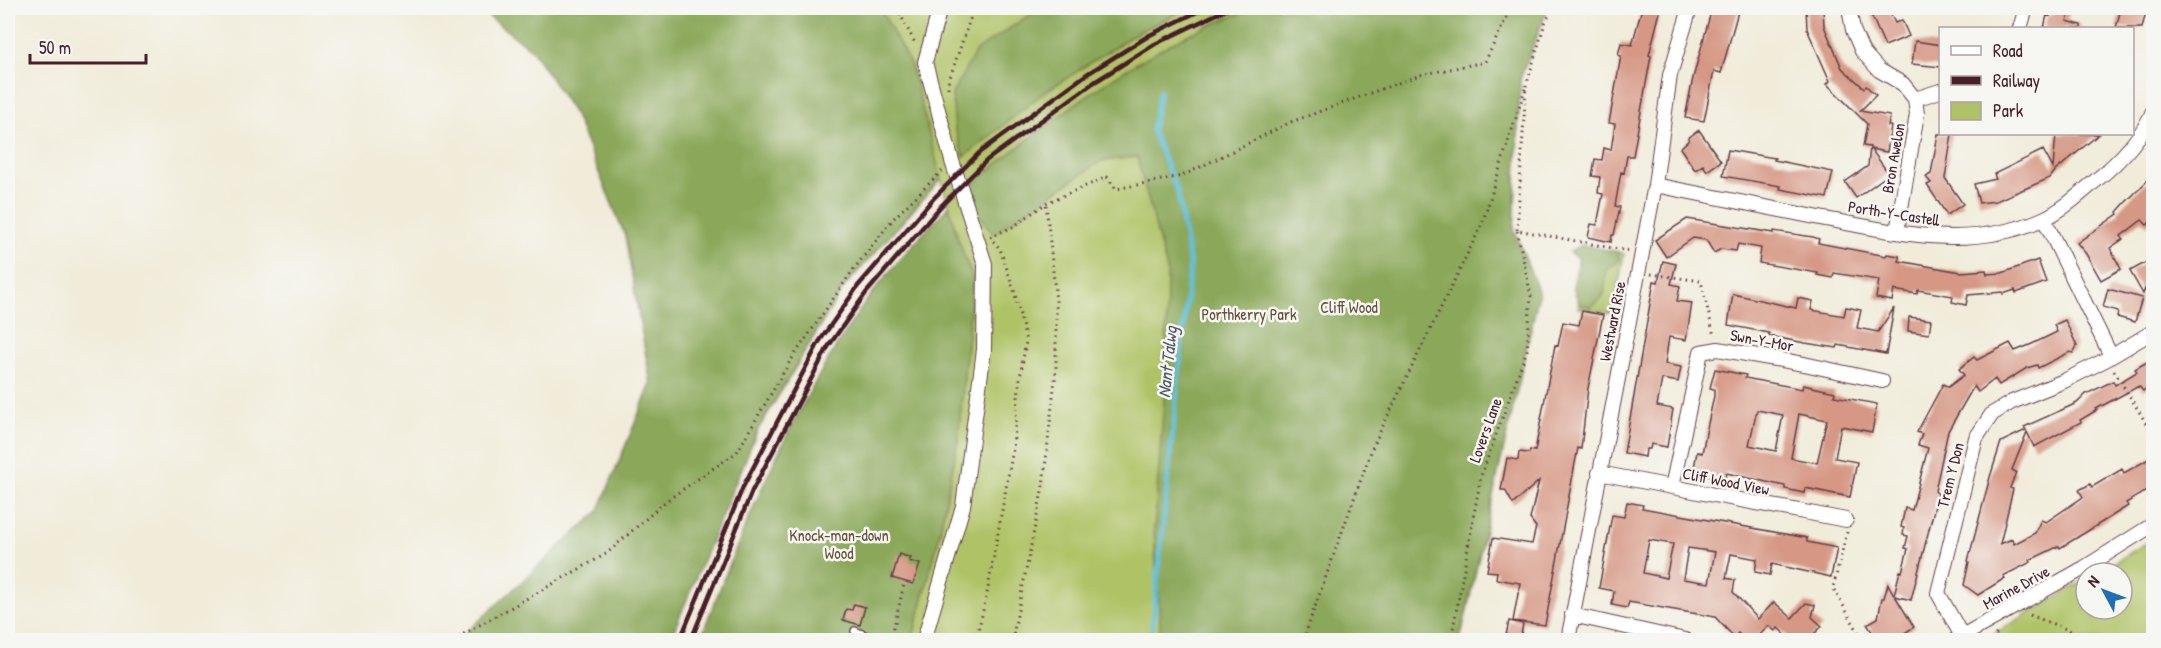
<svg xmlns="http://www.w3.org/2000/svg" width="2161" height="648" viewBox="0 0 2161 648" font-family="'Patrick Hand',sans-serif">
  <style>
    .green { fill: #afc265; stroke: #7c7048; stroke-width: 1.5 }
    .forest { fill: #8ba85a; stroke: #6a6442; stroke-width: 1.5 }
    .lines { fill: none; stroke-linecap: round; stroke-linejoin: round }
    .stream { stroke: #60c2de; stroke-width: 4.5 }
    .building { fill: #d69784; fill-rule: evenodd }
    .service-casing { stroke: #633e45; stroke-width: 10 }
    .minor-casing { stroke: #633e45; stroke-width: 16 }
    .path { stroke: #633e45; stroke-width: 3; stroke-dasharray: 1.5 4.5; stroke-linecap: butt }
    .service { stroke: #fff; stroke-width: 7 }
    .minor { stroke: #fff; stroke-width: 14 }
    .rail { stroke: #4a1f2b; stroke-width: 4.5 }
    .labels { text-anchor: middle; dominant-baseline: central; stroke-width: 5; stroke-linejoin: round; paint-order: stroke }
    .street-label { font-size: 16px; fill: #4a1f2b; stroke: #f6f6f2 }
    .park-label { font-size: 16px; fill: #68503c; stroke: #f6f6f2 }
    .water-label { font-size: 18px; font-style: italic; fill: #52586a; stroke: #f6f6f2 }
  </style>
  <rect width="100%" height="100%" fill="#f6f6f2"/>
  <filter id="ink" filterUnits="userSpaceOnUse"><feTurbulence type="fractalNoise" baseFrequency=".0167" numOctaves="2"/><feDisplacementMap in="SourceGraphic" scale="12" xChannelSelector="R" yChannelSelector="G"/><feConvolveMatrix kernelMatrix="1 2 1 2 8 2 1 2 1" color-interpolation-filters="sRGB"/></filter>
  <filter id="wash" filterUnits="userSpaceOnUse"><feTurbulence type="fractalNoise" baseFrequency=".008" numOctaves="4" result="noise"/><feDisplacementMap in="SourceGraphic" scale="24" xChannelSelector="R" yChannelSelector="G"/><feGaussianBlur stdDeviation="1.35" result="paint"/><feColorMatrix in="noise" values="0 0 0 0 0 0 0 0 0 0 0 0 0 0 0 0 0 1.4 0 .05"/><feComposite in="paint" operator="in"/></filter>
  <g filter="url(#wash)">
    <rect width="100%" height="100%" fill="#f1ecda"/>
    <path class="green" d="M478,8H1548L1520,79L1514,230L1539,293L1460,640H912L938,541L958,440L973,279L958,239L941,179L843,288L757,431L740,473L651,384L625,235L575,115L533,51Z
      M1618,252L1624,254L1613,314L1578,308L1579,304L1591,307L1607,269L1619,261Z
      M2153,539V640H1983L2086,580V609H2122V573H2097Z"/>
    <path class="forest" d="M478,8H880L911,66L941,178L843,288L757,431L670,640H458L598,512L651,384L625,235L575,115L533,51Z
      M1040,8H1188L1133,35L1042,94L964,157L955,129L952,94L976,51Z
      M1254,8H1548L1520,79L1514,230L1539,293L1460,640H1161L1154,531L1166,374L1167,270L1137,157L1101,161L993,234L979,214L970,186C1032,135 1106,77 1178,40C1202,27 1229,18 1254,8Z
      M949,206L958,239L973,279L958,440L938,541L912,640H700C743,527 789,414 858,313C884,275 917,240 949,206Z
      M1582,245L1618,252L1619,261L1607,269L1604,295L1591,307L1579,304L1573,286L1579,259L1570,252Z"/>
    <g class="lines">
      <path class="stream" d="M1110,8L1114,12
        M1151,640L1190,266L1178,193L1152,130L1160,91"/>
    </g>
    <g id="blocks">
      <path class="building" d="M1642,8H1661L1649,55L1651,56L1633,156H1627L1624,173L1621,172L1615,206L1620,207L1614,235H1612L1611,242L1588,237L1591,224L1597,225L1603,194L1598,193L1600,177L1592,176L1595,159L1602,160L1604,148L1611,150L1615,124L1609,123L1621,56L1618,55L1621,43L1632,45Z
        M1712,8H1739L1721,73L1714,71L1704,121L1685,118L1693,78Z
        M1806,8H1823L1824,26L1842,68L1864,88L1866,86L1876,95L1860,111L1890,116L1888,126H1891L1887,152L1871,149L1889,174L1856,198L1845,182L1868,166L1870,147L1863,146L1867,124L1827,84L1830,81L1807,29Z
        M1868,8H1888L1895,23L1902,20L1909,36L1885,46Z
        M2052,8H2071L2067,21L2081,25V28H2044L2047,15L2050,16Z
        M2121,8H2147L2142,28H2116Z
        M1915,41L1941,45V67L1912,64Z
        M1699,130L1721,161L1707,171L1703,165L1695,170L1680,148L1689,140L1688,138Z
        M1938,134H1952L1945,178L1963,204L1947,215L1927,185L1931,183L1926,177L1931,174Z
        M2056,134H2099L2055,171L2050,178L1996,201L1979,203L1974,184L1996,179L1994,174L2043,150L2053,168Z
        M1728,150L1775,158L1774,160L1833,172L1827,198L1780,189L1781,186L1723,176Z
        M2154,174V219L2147,225L2142,220L2121,236L2123,239L2110,248L2121,269L2101,280L2086,254L2077,243L2118,214L2117,212L2124,204Z
        M1687,219L1774,233V231L1813,237L1819,239L1818,243L1886,256L1887,254L1899,256V261L1961,272L1986,270L1987,274L2002,273L2038,260L2046,282L2016,293L2015,290L2003,294V292L1968,295L1966,305L1952,302L1953,296L1918,290L1917,294L1894,290L1892,301L1876,298L1879,280L1834,273L1833,278L1817,275L1818,273L1759,263L1761,248L1738,244L1736,251L1721,249L1714,253L1706,240L1693,238L1666,257L1655,240Z
        M2154,258V304L2145,289L2143,294L2130,271Z
        M1663,261L1676,264L1671,284L1680,286L1677,301L1692,303L1686,340L1669,337L1665,364L1681,367L1678,382L1662,379L1657,406L1673,409L1667,447L1651,444L1650,449H1646L1645,457L1624,453L1654,281L1658,282Z
        M2108,289L2142,298L2135,322L2117,317L2118,311L2103,307Z
        M1733,294L1796,308L1798,298L1813,301L1811,310L1844,316L1846,307L1861,310L1857,328L1878,332L1894,308L1886,354L1838,345L1837,348L1805,343L1769,336V333L1728,325Z
        M1582,311L1603,315L1588,388L1581,449L1578,448L1576,458L1545,625L1513,621L1520,583L1496,579L1497,572L1487,571L1493,538L1532,544L1536,527L1530,519L1539,481L1513,504L1505,490H1501L1507,458L1518,460L1519,452L1529,453L1530,450L1535,451L1555,345L1558,346L1563,322L1579,325Z
        M1909,317L1931,320L1929,334L1908,331Z
        M2065,320L2077,346L2073,353L2070,352L2038,368L2037,365L2027,368L1999,385L1995,379L1978,392L1974,386L1948,431L1935,491L1938,494L1911,600L1895,596L1914,627L1894,640H1877L1867,624L1878,618L1882,598H1884L1888,584L1894,595L1900,571L1902,572L1908,549L1905,548L1908,536L1903,535L1904,528L1901,527L1905,508L1912,510L1928,448L1918,445L1922,434L1917,432L1943,384L1948,387L1964,375L1959,369L1974,357L1977,360L2010,343L2015,351L2032,344L2057,332L2054,325Z
        M2147,362L2149,364L2154,362V384L2143,391L2139,386L2096,409L2097,410L2080,420L2081,422L2034,447L2027,432L2012,470L2016,472L2010,488L2013,489L2000,544L2012,539L2014,544L2035,533L2041,520L2046,522L2083,497L2079,490L2090,484L2092,487L2122,469L2124,473L2154,456V486L2126,503L2128,506L2078,537L2060,548L2059,546L2030,560L2031,562L2003,576L2005,578L1978,595L1964,585L1969,562L1968,561L1990,477L2001,442L2026,430L2024,427L2077,403L2086,394L2113,381L2115,385L2137,372L2135,369Z
        M1715,369L1746,375L1745,378L1802,389L1803,385L1835,392L1834,396L1877,404L1872,432L1841,426L1835,458L1857,462L1850,497L1805,488L1804,493L1785,489V486L1726,473L1725,479L1693,473L1697,452L1702,453L1707,428L1714,396V389L1710,388ZM1757,410L1783,415L1776,451L1749,445ZM1799,414L1827,420L1817,463L1791,458Z
        M1627,502L1643,505L1642,508L1807,538V542L1837,548L1831,577L1772,564L1770,575L1755,572L1757,559L1731,554L1726,578L1735,580L1733,592L1758,619L1774,602L1792,618L1806,603L1815,605L1812,617L1822,626L1808,640H1791L1778,628L1775,631L1769,626L1754,640H1746L1738,633L1734,637L1715,617L1629,602L1627,608L1612,605L1614,591L1599,588L1612,515L1624,517ZM1649,540L1673,544L1666,578L1643,573ZM1688,548L1715,552L1709,583L1683,579Z
        M899,554L911,558L909,561L920,564L913,584L892,578Z
        M854,604L865,607L860,625L843,620L846,609L852,610Z
        M1509,621L1523,624L1520,640H1505Z"/>
    </g>
  </g>
  <g filter="url(#ink)">
    <use href="#blocks" fill-opacity="0" stroke="#633e45" stroke-width="1.5"/>
    <g class="lines">
      <defs>
        <path id="service" d="M855,631L876,640"/>
        <path id="minor" d="M1849,8L1853,30L1862,51L1879,70L1903,84L1915,99L1917,114L1897,232
          M2020,28L2026,8
          M1915,99L1940,91
          M1655,185C1710,196 1765,207 1820,218C1896,232 1968,252 2043,219C2061,211 2079,195 2094,182C2118,163 2142,138 2154,109
          M2044,219L2111,356
          M1599,473L1846,520
          M1672,487L1701,352L1718,349L1804,364L1882,381
          M1572,615L1685,640
          M1962,636L1938,593L1976,438L1992,414L2012,402L2064,381L2107,359L2154,331
          M924,640L963,506L984,350L985,264L952,161L925,62L940,8
          M1568,640L1655,185L1670,75L1690,8
          M1955,640L2084,568L2154,524"/>
      </defs>
      <use href="#service" class="service-casing"/>
      <use href="#minor" class="minor-casing"/>
      <path class="path" d="M897,8L916,45
        M948,88V83L974,8
        M1517,230L1526,86L1545,23L1553,8
        M990,237L1013,227L1046,203L1107,177L1116,189L1182,176L1291,122L1420,75L1485,62L1511,8
        M1651,274L1701,281L1714,336
        M2114,371L2154,436
        M1847,532L1833,588L1863,640
        M2030,615L2071,631L2089,640
        M453,640L606,554L666,501L737,452L789,363L853,270L894,218L942,171
        M891,640L904,584
        M976,640L987,594L1013,449L1020,378L1026,341L1014,290L1000,249L993,241
        M1012,640L1043,486L1056,370V301L1046,203
        M1303,640L1373,446L1482,224L1526,86
        M1451,640L1481,476L1527,350L1531,296L1517,230L1629,251
        M1992,640L1997,633"/>
      <use href="#service" class="service"/>
      <use href="#minor" class="minor"/>
      <path class="rail" d="M680,640L743,487L819,342L858,286L933,199L980,152L1087,74L1150,35L1205,8
        M691,640L752,491L828,347L866,293L941,206L987,160L1093,83L1155,44L1229,8"/>
    </g>
  </g>
  <g class="labels">
    <g class="street-label">
      <text transform="translate(1893 158) rotate(-80)">Bron Awelon</text>
      <text transform="translate(1894 213) rotate(9)">Porth-Y-Castell</text>
      <text transform="translate(1612 321) rotate(-79)">Westward Rise</text>
      <text transform="translate(1762 340) rotate(10)">Swn-Y-Mor</text>
      <text transform="translate(1485 430) rotate(-70)">Lovers Lane</text>
      <text transform="translate(1950 475) rotate(-76)">Trem Y Don</text>
      <text transform="translate(1726 481) rotate(11)">Cliff Wood View</text>
      <text transform="translate(2016 587) rotate(-29)">Marine Drive</text>
    </g>
    <g class="park-label">
      <text x="1349" y="307">Cliff Wood</text>
      <text x="1249" y="314">Porthkerry Park</text>
      <text x="839" y="535">Knock-man-down<tspan x="839" dy="18">Wood</tspan></text>
    </g>
    <g class="water-label">
      <text transform="translate(1167 362) rotate(-84)">Nant Talwg</text>
    </g>
  </g>
  <rect width="2161" height="648" fill="none" stroke="#f6f6f2" stroke-width="30"/>
  <rect x="1939" y="27" width="195" height="108" fill="#f6f6f2" stroke="#b1a0a2" stroke-width="1.5"/>
  <rect x="1951" y="46" width="30" height="9" fill="#ffffff" stroke="#b1a0a2" stroke-width="1.5"/>
  <text x="1993" y="57" font-size="18" fill="#4a1f2b">Road</text>
  <rect x="1951" y="76" width="30" height="9" fill="#4a1f2b" stroke="#b1a0a2" stroke-width="1.5"/>
  <text x="1993" y="87" font-size="18" fill="#4a1f2b">Railway</text>
  <rect x="1951" y="102" width="30" height="18" fill="#afc265" stroke="#b1a0a2" stroke-width="1.5"/>
  <text x="1993" y="117" font-size="18" fill="#4a1f2b">Park</text>
  <g transform="translate(2104 591) rotate(311)"><circle r="28" fill="#f6f6f2" stroke="#b1a0a2" stroke-width="1.5"/>
  <path d="M0-4.5L10 22L0 15L-10 22Z" fill="#1f6fb2"/>
  <text y="-9" font-size="16" font-weight="bold" text-anchor="middle" fill="#4a1f2b">N</text>
  </g>
  <path d="M30 54v9h116v-9" fill="none" stroke="#4a1f2b" stroke-width="3"/>
  <text x="39" y="54" font-size="18" fill="#4a1f2b" stroke="#f6f6f2" stroke-width="4.5" paint-order="stroke">50 m</text>
</svg>
